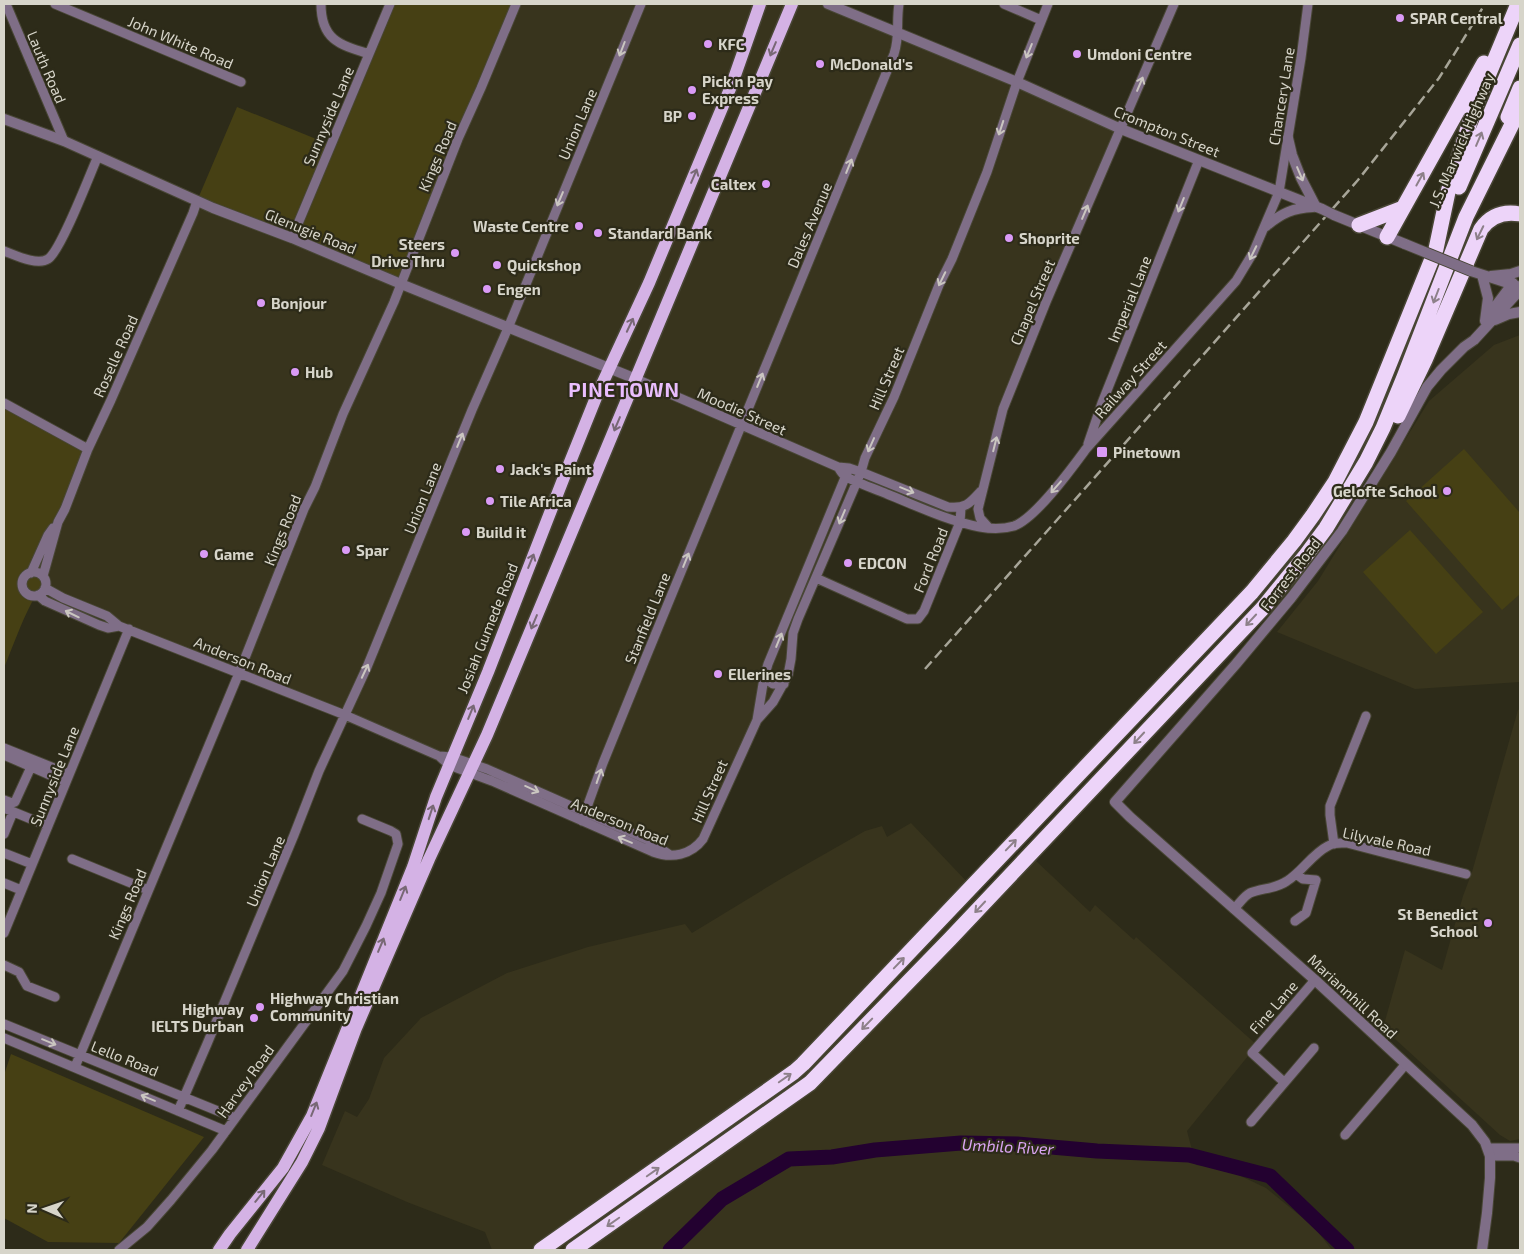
<svg xmlns="http://www.w3.org/2000/svg" width="1524" height="1254" viewBox="0 0 1524 1254" font-family="'Exo 2',sans-serif">
  <style>
    .built { fill: #38341d }
    .green { fill: #464014 }
    .lines { fill: none; stroke-linecap: round; stroke-linejoin: round }
    .river { stroke: #230130; stroke-width: 15 }
    .minor-casing { stroke: #484635; stroke-width: 11 }
    .tertiary-casing { stroke: #484635; stroke-width: 12 }
    .primary-casing { stroke: #484635; stroke-width: 15 }
    .motorway-casing { stroke: #484635; stroke-width: 18 }
    .minor { stroke: #7f6e87; stroke-width: 9 }
    .tertiary { stroke: #7f6e87; stroke-width: 10 }
    .primary { stroke: #d4b2e5; stroke-width: 12 }
    .motorway { stroke: #edd4f9; stroke-width: 15 }
    .rail { stroke: #a7a598; stroke-width: 2.5; stroke-dasharray: 10 5; stroke-linecap: butt }
    .tertiary-bridge-casing { stroke: #484635; stroke-width: 12; stroke-linecap: butt }
    .tertiary-bridge { stroke: #7f6e87; stroke-width: 10 }
    .oneway { stroke: #cac6c0 }
    .oneway2 { stroke: #786875 }
    .oneway3 { stroke: #8d8089 }
    .poi-dot { fill: #da9af6; stroke: #2d2b19; stroke-width: 2 }
    .labels { text-anchor: middle; dominant-baseline: central; stroke-width: 4.5; stroke-linejoin: round; paint-order: stroke }
    .poi-label { font-size: 15px; font-weight: bold; fill: #d7d5ca; stroke: #2d2b19; text-anchor: start }
    .street-label { font-size: 15px; fill: #d7d5ca; stroke: #2d2b19 }
    .water-label { font-size: 16px; font-style: italic; fill: #dba5f4; stroke: #2d2b19 }
    .district-label { font-size: 20px; font-weight: bold; letter-spacing: 1px; fill: #e9bdfe; stroke: #2d2b19 }
  </style>
  <rect width="100%" height="100%" fill="#2d2b19"/>
  <path class="built" d="M516,4H827L1121,129L1003,409L978,509L989,529L857,481L792,632L791,659L767,708L698,845L671,855L488,769L439,755L119,625L46,588L38,573L88,449L197,201L255,225Z
    M1520,335V682L1415,689L1277,632L1318,581L1429,401L1494,345Z
    M1520,709V1139L1510,1141L1500,1135L1383,1028L1405,950L1442,970L1463,896L1472,872L1518,710Z
    M911,823L989,905L1034,859L1090,912L1095,905L1134,940L1136,937L1257,1045L1187,1131L1196,1165L1226,1169L1266,1188L1314,1227L1332,1250H492L485,1232L407,1202L322,1165L345,1111L357,1117L369,1099L384,1058L421,1018L507,973L588,947L685,924L692,933L779,880L865,831L882,826L887,837Z"/>
  <path class="green" d="M390,4H516L401,284L197,201L237,107L331,145Z
    M4,403L88,449L38,572C43,575 47,579 46,585C46,594 36,595 32,602C21,623 13,646 4,668Z
    M1464,449L1520,513V594L1502,610L1406,501Z
    M1410,530L1483,612L1436,654L1363,572Z
    M11,1054L204,1137L119,1243L48,1242L4,1218V1075Z"/>
  <g class="lines">
    <path class="river" d="M670,1250L722,1199L789,1159L832,1157L875,1150L961,1143L1017,1144L1097,1151L1189,1155L1270,1176L1347,1250"/>
    <defs>
      <path id="minor" d="M6,4L64,141
        M55,4L241,82
        M321,4C321,40 340,45 369,54
        M1004,4L1041,20
        M292,238L390,4
        M4,251C15,255 37,266 48,259C61,251 90,174 98,156
        M636,379L838,467L849,468L861,472L948,507C966,509 970,503 981,491
        M4,403L88,449
        M1088,444L1102,403L1199,160
        M838,467C840,470 842,474 845,476C854,482 876,489 887,494C917,506 948,521 980,527C991,529 1004,529 1014,526C1036,518 1072,468 1086,449L1236,281L1253,253L1279,192L1301,58L1308,4
        M989,528L980,518L978,509L1003,409L1046,302L1174,4
        M22 584a12 12 0 1 1 24 0a12 12 0 1 1-24 0Z
        M31,573L48,535L53,528
        M43,576L58,522L65,509L88,449L111,400L193,213L197,201
        M816,578L907,619H918L924,611L960,522L961,508
        M45,588L63,598L107,616L119,626L345,715L439,756L452,757L487,769L648,840L670,855
        M38,595L45,601L99,625L108,628L119,626
        M764,678L773,684H784
        M757,720L773,702L788,675L791,659L793,633L798,619L861,472L865,458L894,397L939,285L952,259L987,172L1017,82L1048,4
        M4,748L69,774
        M4,755L66,782
        M439,756L449,765L492,781L653,852C672,859 691,855 703,839L757,720L764,678L768,664L849,468
        M4,800L12,803L15,802L31,767
        M4,808L48,826
        M582,821L603,763L644,662L894,54C900,36 896,22 899,4
        M4,834L13,812
        M1334,844L1330,815V806L1366,716
        M4,853L32,864
        M72,859L148,890
        M4,883L21,890
        M1234,909C1239,904 1244,896 1250,893C1262,888 1276,889 1287,881C1302,872 1312,854 1328,846C1334,842 1340,843 1347,843L1466,874
        M1295,921L1306,913L1316,880L1303,879L1296,874
        M4,933L129,629
        M4,965L19,972L27,986L55,997
        M4,1024L235,1118
        M4,1038L226,1131
        M75,1067L239,673L304,509L315,487L343,414L394,302L458,139L481,88L516,4
        M1284,1082L1252,1053L1315,980
        M178,1111L207,1044L294,835L319,771L367,667L472,410L508,328L641,4
        M1251,1122L1314,1048
        M1345,1135L1405,1065
        M1488,1148H1520
        M1490,1156H1514L1520,1158
        M119,1250L147,1227L171,1200L212,1150L343,971L366,926L381,893L398,844L396,834L391,831L362,819"/>
      <path id="tertiary" d="M828,4L1017,82L1121,129L1322,209
        M4,119L64,141L213,208L292,238L401,284L636,379
        M1288,138L1292,155L1301,178L1316,207
        M1334,215L1405,244
        M1266,226C1282,213 1293,208 1313,207
        M1471,271L1517,286
        M1482,275L1488,298L1485,321
        M1491,276L1511,274L1520,271
        M1491,312L1513,283
        M1495,320L1509,314L1520,312
        M1482,1250L1487,1213L1490,1178V1156L1485,1142L1472,1125L1315,980L1130,817L1115,802L1236,664L1291,598L1342,531L1391,452L1427,387L1441,370L1464,347L1474,340L1520,290"/>
      <path id="primary" d="M219,1250L230,1234L283,1168L312,1116L413,867L436,797L488,672L564,477L597,395L649,283L732,84L760,4
        M247,1250L302,1162L319,1128L356,1028L429,859L487,735L792,4"/>
      <path id="motorway" d="M1508,117L1520,88
        M1459,187L1520,45
        M1359,225L1403,208
        M1387,237L1484,63
        M1398,416L1425,360L1481,229C1491,215 1504,211 1520,214
        M541,1250L794,1072L803,1064L1252,592L1294,541L1313,515L1335,482L1366,422L1436,249L1448,192L1473,112L1518,4
        M573,1250L810,1083L950,939L1262,609L1306,555L1326,528L1366,462L1383,428L1404,377L1466,217L1520,108"/>
    </defs>
    <use href="#minor" class="minor-casing"/>
    <use href="#tertiary" class="tertiary-casing"/>
    <use href="#primary" class="primary-casing"/>
    <use href="#motorway" class="motorway-casing"/>
    <use href="#minor" class="minor"/>
    <use href="#tertiary" class="tertiary"/>
    <use href="#primary" class="primary"/>
    <use href="#motorway" class="motorway"/>
    <path class="rail" d="M925,669L1358,180L1439,78L1453,56L1485,4"/>
    <defs>
      <path id="tertiary-bridge" d="M1322,209L1334,215
        M1405,244L1471,271"/>
    </defs>
    <use href="#tertiary-bridge" class="tertiary-bridge-casing"/>
    <use href="#tertiary-bridge" class="tertiary-bridge"/>
  </g>
  <defs><path id="oneway-shaft" d="M-6 0H5M1.5-3L5.5 0L1.5 3" fill="none" stroke-width="1.6" stroke-linecap="round" stroke-linejoin="round" transform="scale(1.25)"/></defs>
  <g class="oneway">
    <use href="#oneway-shaft" transform="translate(622 49) rotate(111)"/>
    <use href="#oneway-shaft" transform="translate(1029 51) rotate(112)"/>
    <use href="#oneway-shaft" transform="translate(1140 84) rotate(-67)"/>
    <use href="#oneway-shaft" transform="translate(1001 128) rotate(108)"/>
    <use href="#oneway-shaft" transform="translate(849 166) rotate(-68)"/>
    <use href="#oneway-shaft" transform="translate(1300 174) rotate(67)"/>
    <use href="#oneway-shaft" transform="translate(560 199) rotate(113)"/>
    <use href="#oneway-shaft" transform="translate(1181 205) rotate(112)"/>
    <use href="#oneway-shaft" transform="translate(1085 212) rotate(-67)"/>
    <use href="#oneway-shaft" transform="translate(1253 253) rotate(116)"/>
    <use href="#oneway-shaft" transform="translate(942 279) rotate(116)"/>
    <use href="#oneway-shaft" transform="translate(760 380) rotate(-68)"/>
    <use href="#oneway-shaft" transform="translate(460 440) rotate(-68)"/>
    <use href="#oneway-shaft" transform="translate(995 444) rotate(-76)"/>
    <use href="#oneway-shaft" transform="translate(871 445) rotate(114)"/>
    <use href="#oneway-shaft" transform="translate(1056 487) rotate(131)"/>
    <use href="#oneway-shaft" transform="translate(907 490) rotate(22)"/>
    <use href="#oneway-shaft" transform="translate(842 517) rotate(113)"/>
    <use href="#oneway-shaft" transform="translate(686 560) rotate(-68)"/>
    <use href="#oneway-shaft" transform="translate(72 614) rotate(-154)"/>
    <use href="#oneway-shaft" transform="translate(779 640) rotate(-68)"/>
    <use href="#oneway-shaft" transform="translate(365 671) rotate(-65)"/>
    <use href="#oneway-shaft" transform="translate(599 776) rotate(-71)"/>
    <use href="#oneway-shaft" transform="translate(532 789) rotate(24)"/>
    <use href="#oneway-shaft" transform="translate(625 840) rotate(-157)"/>
    <use href="#oneway-shaft" transform="translate(49 1042) rotate(22)"/>
    <use href="#oneway-shaft" transform="translate(148 1098) rotate(-157)"/>
  </g>
  <g class="oneway2">
    <use href="#oneway-shaft" transform="translate(773 49) rotate(113)"/>
    <use href="#oneway-shaft" transform="translate(694 176) rotate(-67)"/>
    <use href="#oneway-shaft" transform="translate(630 325) rotate(-65)"/>
    <use href="#oneway-shaft" transform="translate(617 424) rotate(113)"/>
    <use href="#oneway-shaft" transform="translate(531 561) rotate(-68)"/>
    <use href="#oneway-shaft" transform="translate(534 622) rotate(113)"/>
    <use href="#oneway-shaft" transform="translate(471 712) rotate(-68)"/>
    <use href="#oneway-shaft" transform="translate(431 812) rotate(-72)"/>
    <use href="#oneway-shaft" transform="translate(403 893) rotate(-68)"/>
    <use href="#oneway-shaft" transform="translate(381 945) rotate(-67)"/>
    <use href="#oneway-shaft" transform="translate(314 1109) rotate(-68)"/>
    <use href="#oneway-shaft" transform="translate(260 1196) rotate(-51)"/>
  </g>
  <g class="oneway3">
    <use href="#oneway-shaft" transform="translate(1479 139) rotate(-67)"/>
    <use href="#oneway-shaft" transform="translate(1420 179) rotate(-61)"/>
    <use href="#oneway-shaft" transform="translate(1480 233) rotate(116)"/>
    <use href="#oneway-shaft" transform="translate(1436 296) rotate(111)"/>
    <use href="#oneway-shaft" transform="translate(1251 620) rotate(133)"/>
    <use href="#oneway-shaft" transform="translate(1139 738) rotate(133)"/>
    <use href="#oneway-shaft" transform="translate(1011 845) rotate(-46)"/>
    <use href="#oneway-shaft" transform="translate(980 907) rotate(133)"/>
    <use href="#oneway-shaft" transform="translate(899 963) rotate(-46)"/>
    <use href="#oneway-shaft" transform="translate(867 1024) rotate(134)"/>
    <use href="#oneway-shaft" transform="translate(785 1078) rotate(-35)"/>
    <use href="#oneway-shaft" transform="translate(653 1172) rotate(-35)"/>
    <use href="#oneway-shaft" transform="translate(613 1222) rotate(145)"/>
  </g>
  <g class="poi-dot">
    <circle cx="1400" cy="18" r="5"/>
    <circle cx="708" cy="44" r="5"/>
    <circle cx="1077" cy="54" r="5"/>
    <circle cx="820" cy="64" r="5"/>
    <circle cx="692" cy="90" r="5"/>
    <circle cx="692" cy="116" r="5"/>
    <circle cx="766" cy="184" r="5"/>
    <circle cx="579" cy="226" r="5"/>
    <circle cx="598" cy="233" r="5"/>
    <circle cx="1009" cy="238" r="5"/>
    <circle cx="455" cy="253" r="5"/>
    <circle cx="497" cy="265" r="5"/>
    <circle cx="487" cy="289" r="5"/>
    <circle cx="261" cy="303" r="5"/>
    <circle cx="295" cy="372" r="5"/>
    <rect x="1096" y="446" width="12" height="12" rx="2.5"/>
    <circle cx="500" cy="469" r="5"/>
    <circle cx="1447" cy="491" r="5"/>
    <circle cx="490" cy="501" r="5"/>
    <circle cx="466" cy="532" r="5"/>
    <circle cx="346" cy="550" r="5"/>
    <circle cx="204" cy="554" r="5"/>
    <circle cx="848" cy="563" r="5"/>
    <circle cx="718" cy="674" r="5"/>
    <circle cx="1488" cy="923" r="5"/>
    <circle cx="260" cy="1007" r="5"/>
    <circle cx="254" cy="1018" r="5"/>
  </g>
  <g class="labels">
    <g class="poi-label">
      <text x="1410" y="18">SPAR Central</text>
      <text x="718" y="44">KFC</text>
      <text x="1087" y="54">Umdoni Centre</text>
      <text x="830" y="64">McDonald's</text>
      <text x="702" y="81">Pick n Pay<tspan x="702" dy="17">Express</tspan></text>
      <text x="682" y="116" text-anchor="end">BP</text>
      <text x="756" y="184" text-anchor="end">Caltex</text>
      <text x="569" y="226" text-anchor="end">Waste Centre</text>
      <text x="608" y="233">Standard Bank</text>
      <text x="1019" y="238">Shoprite</text>
      <text x="445" y="244" text-anchor="end">Steers<tspan x="445" dy="17">Drive Thru</tspan></text>
      <text x="507" y="265">Quickshop</text>
      <text x="497" y="289">Engen</text>
      <text x="271" y="303">Bonjour</text>
      <text x="305" y="372">Hub</text>
      <text x="1113" y="452">Pinetown</text>
      <text x="510" y="469">Jack's Paint</text>
      <text x="1437" y="491" text-anchor="end">Gelofte School</text>
      <text x="500" y="501">Tile Africa</text>
      <text x="476" y="532">Build it</text>
      <text x="356" y="550">Spar</text>
      <text x="214" y="554">Game</text>
      <text x="858" y="563">EDCON</text>
      <text x="728" y="674">Ellerines</text>
      <text x="1478" y="914" text-anchor="end">St Benedict<tspan x="1478" dy="17">School</tspan></text>
      <text x="270" y="998">Highway Christian<tspan x="270" dy="17">Community</tspan></text>
      <text x="244" y="1009" text-anchor="end">Highway<tspan x="244" dy="17">IELTS Durban</tspan></text>
    </g>
    <g class="street-label">
      <text transform="translate(181 42) rotate(23)">John White Road</text>
      <text transform="translate(47 67) rotate(67)">Lauth Road</text>
      <text transform="translate(1281 96) rotate(-81)">Chancery Lane</text>
      <text transform="translate(328 116) rotate(-67)">Sunnyside Lane</text>
      <text transform="translate(577 124) rotate(-67)">Union Lane</text>
      <text transform="translate(1167 131) rotate(22)">Crompton Street</text>
      <text transform="translate(1461 140) rotate(-67)">J.S. Marwick Highway</text>
      <text transform="translate(437 156) rotate(-67)">Kings Road</text>
      <text transform="translate(809 225) rotate(-67)">Dales Avenue</text>
      <text transform="translate(311 231) rotate(22)">Glenugie Road</text>
      <text transform="translate(1129 299) rotate(-68)">Imperial Lane</text>
      <text transform="translate(1032 302) rotate(-67)">Chapel Street</text>
      <text transform="translate(115 356) rotate(-66)">Roselle Road</text>
      <text transform="translate(886 378) rotate(-67)">Hill Street</text>
      <text transform="translate(1130 379) rotate(-48)">Railway Street</text>
      <text transform="translate(742 411) rotate(24)">Moodie Street</text>
      <text transform="translate(422 498) rotate(-68)">Union Lane</text>
      <text transform="translate(282 530) rotate(-68)">Kings Road</text>
      <text transform="translate(930 560) rotate(-68)">Ford Road</text>
      <text transform="translate(1290 574) rotate(-52)">Forrest Road</text>
      <text transform="translate(647 618) rotate(-68)">Stanfield Lane</text>
      <text transform="translate(487 628) rotate(-68)">Josiah Gumede Road</text>
      <text transform="translate(243 660) rotate(22)">Anderson Road</text>
      <text transform="translate(54 776) rotate(-68)">Sunnyside Lane</text>
      <text transform="translate(709 791) rotate(-66)">Hill Street</text>
      <text transform="translate(620 821) rotate(22)">Anderson Road</text>
      <text transform="translate(1387 841) rotate(12)">Lilyvale Road</text>
      <text transform="translate(265 871) rotate(-67)">Union Lane</text>
      <text transform="translate(127 904) rotate(-67)">Kings Road</text>
      <text transform="translate(1353 996) rotate(43)">Mariannhill Road</text>
      <text transform="translate(1273 1007) rotate(-49)">Fine Lane</text>
      <text transform="translate(125 1058) rotate(22)">Lello Road</text>
      <text transform="translate(245 1081) rotate(-54)">Harvey Road</text>
    </g>
    <g class="water-label">
      <text transform="translate(1008 1146) rotate(3)">Umbilo River</text>
    </g>
    <g class="district-label">
      <text x="624" y="389">PINETOWN</text>
    </g>
  </g>
  <rect width="1524" height="1254" fill="none" stroke="#d7d5ca" stroke-width="10"/>
  <g transform="translate(45 1209) rotate(272)" stroke="#2d2b19" stroke-width="4" paint-order="stroke">
  <path d="M0-4L9 19L0 12L-9 19Z" fill="#d7d5ca"/>
  <text y="-8" font-size="14" font-weight="bold" text-anchor="middle" fill="#d7d5ca">N</text>
  </g>
</svg>
